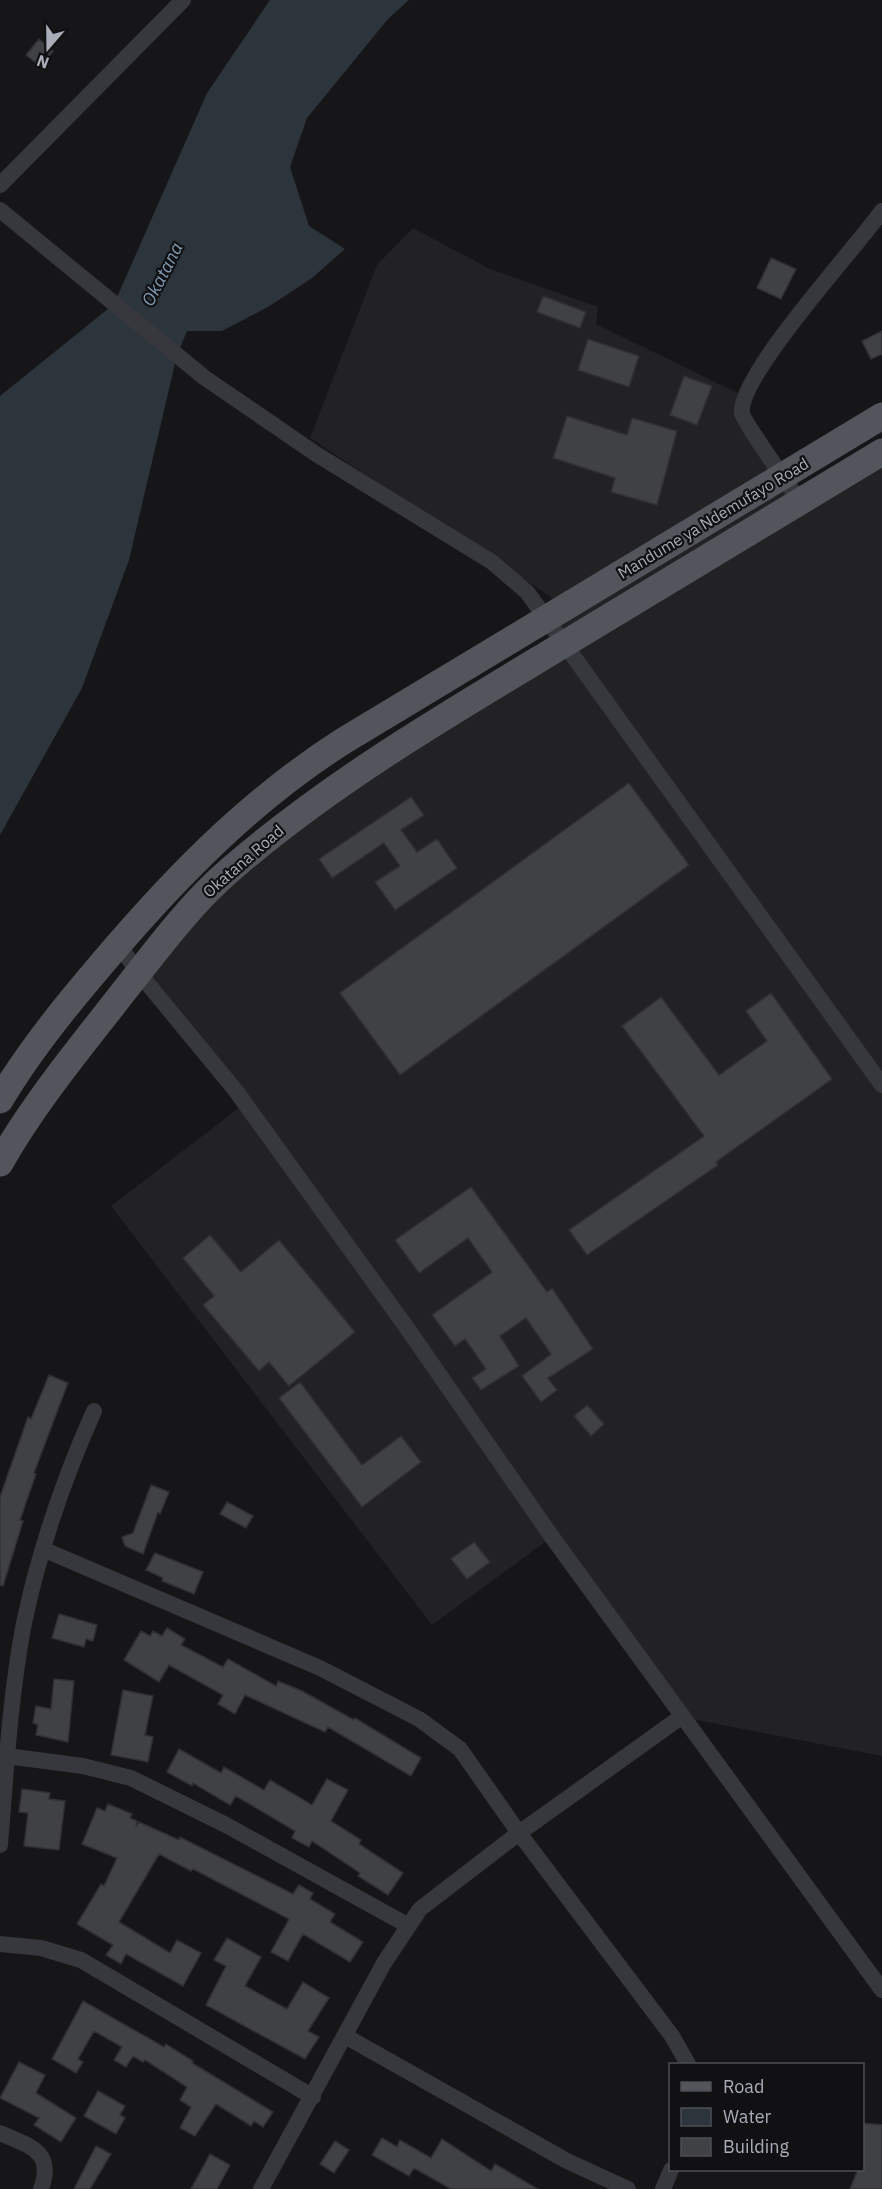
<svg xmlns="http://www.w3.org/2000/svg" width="882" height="2189" viewBox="0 0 882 2189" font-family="'IBM Plex Sans',sans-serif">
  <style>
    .built { fill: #222225 }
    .water { fill: #2c353c }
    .building { fill: #404145; stroke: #303034; stroke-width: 1.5 }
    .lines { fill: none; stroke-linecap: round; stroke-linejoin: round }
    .street { stroke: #37383d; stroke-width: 16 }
    .primary { stroke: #53555c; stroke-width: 27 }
    .labels { text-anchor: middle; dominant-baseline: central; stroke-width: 4.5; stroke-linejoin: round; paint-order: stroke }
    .street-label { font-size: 16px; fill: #a8adb8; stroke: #111113 }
    .water-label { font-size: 18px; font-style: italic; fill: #7f9bb3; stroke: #111113 }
  </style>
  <rect width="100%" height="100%" fill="#161618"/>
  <path class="built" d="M413,228L490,269L598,307L596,324L744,396L742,415L800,501L882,452V1756L681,1717L552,1537L432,1625L111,1206L244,1104L141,973L251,860L565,644L551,597L310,438L377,265Z"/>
  <path class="water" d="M270,0H409L388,19L307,118L290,167L309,226L345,249L312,278L268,307L222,331H187L177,355L129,560L82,688L0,835V396L114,304L207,93Z"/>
  <path class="building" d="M39,39L53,51L41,67L26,55Z
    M771,258L796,269L781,299L757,288Z
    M543,296L586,312L580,328L537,312Z
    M882,331V354L871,359L862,341Z
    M588,339L639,356L629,387L578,370Z
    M684,376L712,386L697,425L670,415Z
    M567,416L627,435L632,418L677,431L657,505L611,492L615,478L553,458Z
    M629,783L689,865L400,1075L340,993Z
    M411,797L424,815L401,830L417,852L437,839L457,868L395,910L375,882L400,866L384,843L332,878L319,859Z
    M771,993L832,1079L716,1162L718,1165L587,1255L569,1230L704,1136L622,1026L661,997L719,1075L767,1041L746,1011Z
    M471,1187L547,1292L552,1288L593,1349L548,1378L557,1390L541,1402L522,1376L551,1354L526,1318L500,1336L519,1366L481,1390L472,1378L486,1369L465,1339L455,1346L432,1315L492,1272L468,1238L419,1273L395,1240Z
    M210,1235L241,1272L279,1240L355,1332L289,1386L269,1362L259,1371L203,1305L214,1296L183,1258Z
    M49,1375L68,1383L34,1473L36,1474L20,1520L23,1521L3,1586L0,1585V1497L28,1417L31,1419Z
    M300,1382L362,1465L401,1436L421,1462L362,1507L279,1398Z
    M587,1405L604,1424L591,1436L574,1416Z
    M151,1485L169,1492L160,1514L158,1512L143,1554L125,1546L122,1537L133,1533Z
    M227,1502L253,1516L246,1528L220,1514Z
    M474,1542L490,1562L467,1579L451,1559Z
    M155,1553L203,1572L194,1594L162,1581L163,1578L146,1570Z
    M59,1614L97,1625L93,1641L86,1639L84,1647L52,1638Z
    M167,1628L185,1639L181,1645L223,1667L228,1659L276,1686L278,1681L302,1691L354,1720L355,1718L421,1758L411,1776L328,1727L325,1732L245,1695L235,1714L218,1704L223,1695L169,1665L159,1682L124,1660L141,1631L150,1636L153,1631L162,1636Z
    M54,1679L74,1681L68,1742L36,1735L38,1725L33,1723L36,1706L51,1709Z
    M123,1690L153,1696L145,1735L153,1737L148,1762L111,1755Z
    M179,1749L221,1773L224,1767L264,1790L270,1780L312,1805L327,1779L348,1790L331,1821L361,1840L359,1844L403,1873L388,1895L358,1876L360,1873L312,1841L309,1847L292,1838L295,1831L236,1796L230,1805L193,1783L192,1786L167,1772Z
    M22,1789L50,1793L49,1799L65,1801L59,1850L24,1846L28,1813L19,1812Z
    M108,1804L132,1814L130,1818L137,1821L136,1827L139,1822L179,1840L180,1837L293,1894L299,1885L313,1893L310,1899L335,1914L330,1922L363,1942L350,1962L303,1934L288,1961L271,1952L289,1919L193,1869L191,1871L159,1854L119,1922L170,1953L177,1940L201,1953L183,1986L126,1954L121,1964L106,1955L113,1945L77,1924L101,1884L104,1886L117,1858L82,1844L97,1808L105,1811Z
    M227,1938L261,1957L245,1986L287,2009L303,1982L329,1998L308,2031L319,2037L305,2059L206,2005L226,1966L214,1960Z
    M83,2001L164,2047L166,2044L172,2048L193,2061L192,2063L273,2112L263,2127L254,2121L251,2126L216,2104L195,2136L180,2128L191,2107L180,2100L187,2087L145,2060L143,2062L133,2056L126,2067L114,2060L122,2047L94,2031L78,2059L83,2062L76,2073L52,2059Z
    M19,2062L45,2075L36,2093L76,2118L61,2142L34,2125L39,2118L0,2098Z
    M98,2091L125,2106L120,2115L125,2118L116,2134L84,2116Z
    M862,2123L882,2125V2189H850L858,2169H862Z
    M382,2138L397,2147L400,2140L431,2158L442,2139L491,2171L495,2164L538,2189H451L414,2168L409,2176L372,2155Z
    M335,2141L349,2150L334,2173L320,2164Z
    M96,2146L111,2154L90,2189H74Z
    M210,2154L230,2165L217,2189H191Z"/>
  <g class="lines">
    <path class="street" d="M0,185L183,0
      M0,210L205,378L316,454L492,562L527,592L882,1085
      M800,502C791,488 743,421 742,413C738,376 855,249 882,211
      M117,942L138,972L236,1091L407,1328L552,1537L882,1990
      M45,1550L320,1668L419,1719L460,1749L519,1833L672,2036L688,2064
      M7,1756L83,1766L131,1778L226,1825L407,1925
      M0,1845C6,1771 10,1696 24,1623C39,1552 64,1478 94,1411
      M0,1944L41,1948L81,1960L313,2097
      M345,2036L567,2161L628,2189
      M0,2133C29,2146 55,2151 41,2189
      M261,2189L384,1963L420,1909L519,1833L681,1717
      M663,2189L671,2170"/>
    <path class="primary" d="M0,1100C26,1056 56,1018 89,979C165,888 245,803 345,740L882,416
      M0,1163C34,1103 79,1049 121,995C156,951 189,905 231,869C334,780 450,713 566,643C672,580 777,516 882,452"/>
  </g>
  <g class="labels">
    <g class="street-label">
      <text transform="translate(713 518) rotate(-31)">Mandume ya Ndemufayo Road</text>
      <text transform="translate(243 861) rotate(-41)">Okatana Road</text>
    </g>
    <g class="water-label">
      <text transform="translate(162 274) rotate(-63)">Okatana</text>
    </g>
  </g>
  <rect x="669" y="2063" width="195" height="108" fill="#111113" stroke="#4d4f55" stroke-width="1.5"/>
  <rect x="681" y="2082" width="30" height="9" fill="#53555c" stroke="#4d4f55" stroke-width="1.5"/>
  <text x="723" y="2093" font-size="18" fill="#a8adb8">Road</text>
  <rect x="681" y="2108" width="30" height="18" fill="#2c353c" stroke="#4d4f55" stroke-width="1.5"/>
  <text x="723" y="2123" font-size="18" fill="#a8adb8">Water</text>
  <rect x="681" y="2138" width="30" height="18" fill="#404145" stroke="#4d4f55" stroke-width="1.5"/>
  <text x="723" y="2153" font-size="18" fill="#a8adb8">Building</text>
  <g transform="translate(48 48) rotate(200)" stroke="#111113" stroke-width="4.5" paint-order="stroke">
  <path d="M0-4.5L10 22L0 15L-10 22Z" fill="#a8adb8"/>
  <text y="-9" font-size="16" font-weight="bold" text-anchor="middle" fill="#a8adb8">N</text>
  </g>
</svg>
